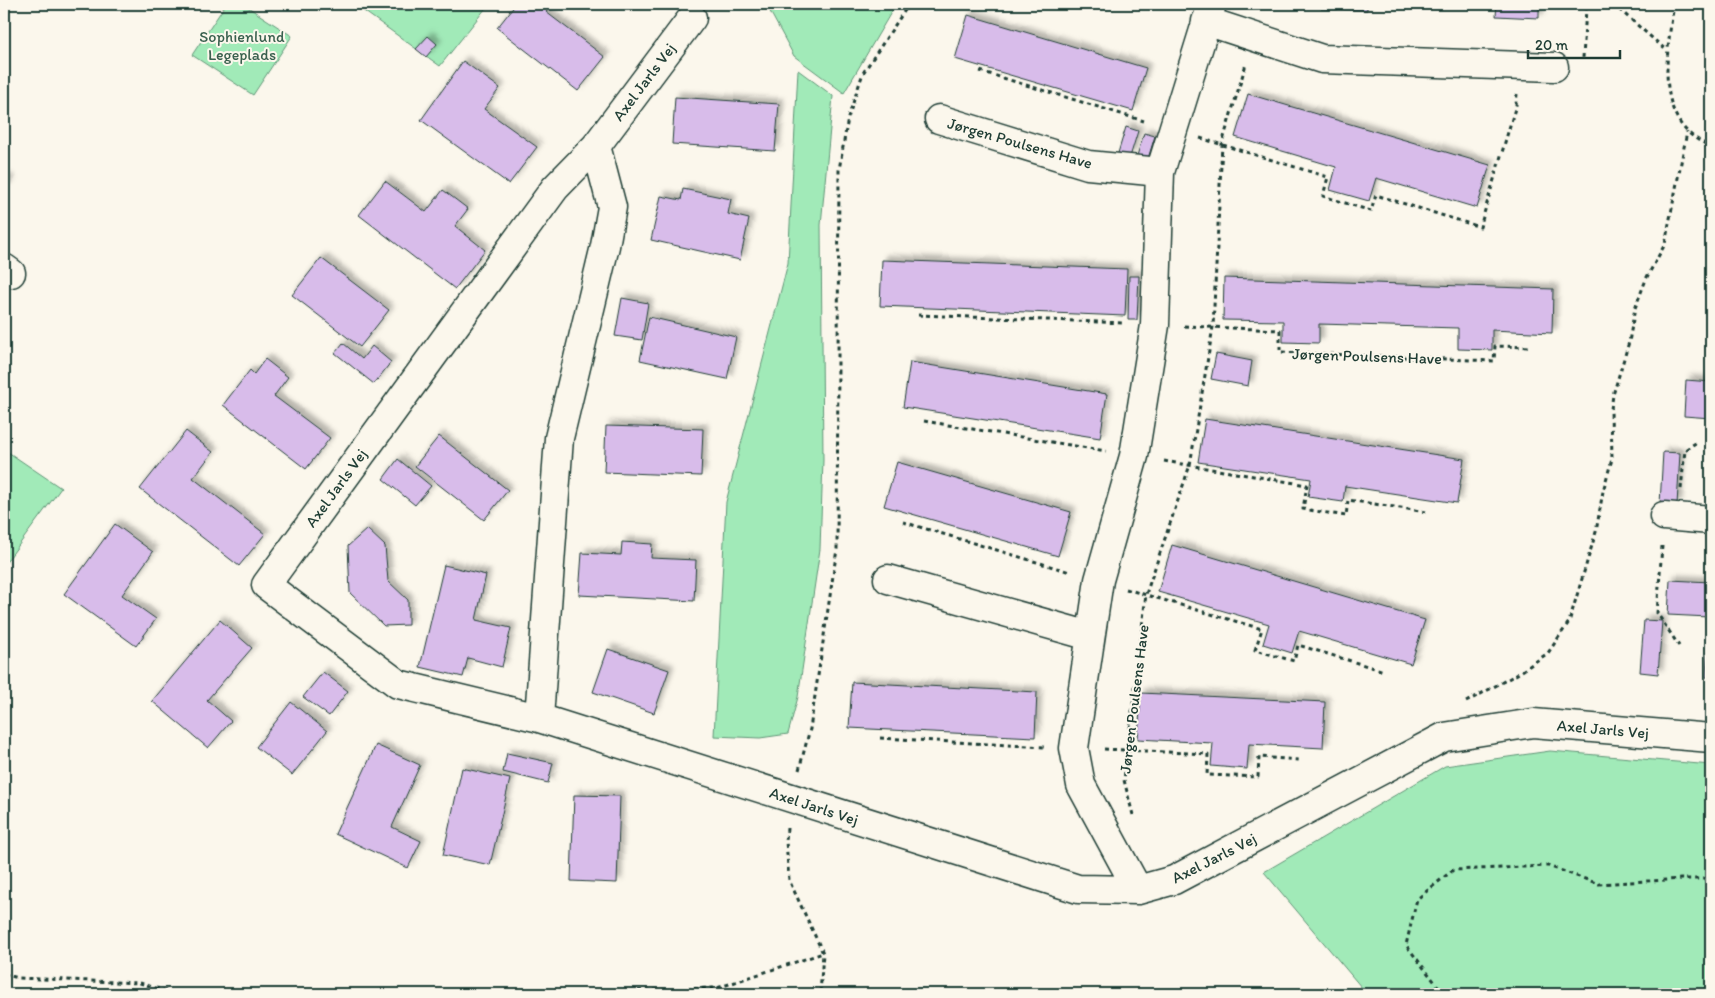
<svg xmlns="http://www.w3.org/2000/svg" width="1715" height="998" viewBox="0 0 1715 998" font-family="Itim,sans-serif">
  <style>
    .green { fill: #a1eab8; stroke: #609476 }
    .building { fill: #d8bcea; stroke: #1f3d34; filter: url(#shadow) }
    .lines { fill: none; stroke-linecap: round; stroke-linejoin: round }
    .minor-casing { stroke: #1f3d34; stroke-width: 31 }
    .path { stroke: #1f3d34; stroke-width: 3; stroke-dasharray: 4 4; stroke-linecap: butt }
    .minor { stroke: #fbf7ec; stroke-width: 28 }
    .labels { text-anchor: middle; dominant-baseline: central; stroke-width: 4; stroke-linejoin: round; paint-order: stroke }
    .park-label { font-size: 16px; fill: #39604e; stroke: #fbf7ec }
    .street-label { font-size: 16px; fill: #1f3d34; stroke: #fbf7ec }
  </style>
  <defs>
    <filter id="shadow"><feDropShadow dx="4.5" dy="-4.5" stdDeviation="2.5" flood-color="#0004"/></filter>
  </defs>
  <rect width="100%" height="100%" fill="#fbf7ec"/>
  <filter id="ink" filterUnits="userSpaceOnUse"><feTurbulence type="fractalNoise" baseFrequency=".02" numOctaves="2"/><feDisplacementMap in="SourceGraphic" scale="10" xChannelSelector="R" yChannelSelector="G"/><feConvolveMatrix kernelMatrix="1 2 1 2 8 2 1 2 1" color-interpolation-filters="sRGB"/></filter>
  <g filter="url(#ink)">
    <path class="green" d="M226,4H243L292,36L253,95L192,55Z
      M354,4H489L440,66Z
      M766,4H896L844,93L794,56Z
      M798,70L833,96L821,225L823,460L820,549L798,697L788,734L760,738L714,736L726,502L788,263Z
      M5,450L61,488L4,565V451Z
      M1550,751L1711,765V994H1367L1264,872L1445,766Z"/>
    <path class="building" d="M516,4H553L546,12L605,57L578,91L497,28Z
      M1321,4H1367V10L1321,9Z
      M1497,4H1539V18L1496,16Z
      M968,15L1146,68L1133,111L955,59Z
      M428,36L437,44L426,57L416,49Z
      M463,61L500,88L484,109L537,147L509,184L421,120Z
      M1248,94L1490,165L1477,208L1376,178L1369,201L1330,190L1336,167L1235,137Z
      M675,97L779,104L775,151L672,144Z
      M1126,127L1138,131L1130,157L1118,153Z
      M1144,133L1155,136L1147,162L1136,159Z
      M4,177L10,182L4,189Z
      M385,181L426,212L443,190L468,209L455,226L485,250L455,289L359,215Z
      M683,189L731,199L728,214L749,219L740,260L651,240L661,196L681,200Z
      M321,258L389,310L360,347L292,295Z
      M882,260L1127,269L1125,316L880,306Z
      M1129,276H1139L1137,320H1128Z
      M1224,278L1553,289L1552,333L1492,330V350L1458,349V328L1319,324V343L1283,342V321L1223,320Z
      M622,298L648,303L642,340L615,336Z
      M649,317L736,337L727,379L640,360Z
      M343,343L362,359L372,346L391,362L374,384L335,353Z
      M1216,354L1252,361L1248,386L1211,379Z
      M265,359L288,377L274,396L330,438L306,469L223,405L250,370L254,374Z
      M910,362L1107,394L1100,438L903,407Z
      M1686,380L1711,382V418L1684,416Z
      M1205,419L1464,459L1457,503L1345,486L1343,502L1308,497L1311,479L1198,462Z
      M606,426L703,429L701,476L604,472Z
      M186,431L213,452L193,478L265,534L239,566L140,489Z
      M439,436L508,490L484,520L415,466Z
      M1663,452L1680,453L1677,505L1660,504Z
      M398,459L431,486L415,505L383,479Z
      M897,462L1071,512L1058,556L884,506Z
      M115,524L153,552L122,595L156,619L136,646L64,594Z
      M367,529L385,546L388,581L408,600V625L384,626L350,593L348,546Z
      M622,542L652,544L651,558L696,560L694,601L579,595L582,553L621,555Z
      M1172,545L1425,620L1411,664L1299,631L1292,653L1263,644L1269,624L1158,592Z
      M444,565L486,575L476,620L511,628L502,667L468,658L463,677L420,667Z
      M1670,580L1711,582V678L1706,677L1709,617L1668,615Z
      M220,620L252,648L207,700L231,721L208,748L152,701Z
      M1644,620L1662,621L1658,674L1640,672Z
      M608,649L669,670L654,713L593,692Z
      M323,672L348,691L329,716L303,697Z
      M852,682L1037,692L1035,737L849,728Z
      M1141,693L1325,702L1323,748L1249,744L1247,769L1211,766L1213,743L1138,739Z
      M291,702L327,731L292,775L256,747Z
      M376,745L420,765L392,827L421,841L408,868L335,834Z
      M507,753L553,763L548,783L503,772Z
      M462,768L510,779L490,865L443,855Z
      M574,795L620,796L617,883L571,881Z"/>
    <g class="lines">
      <defs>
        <path id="minor" d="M692,18L596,146L555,188L266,585L398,684L539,718L1078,889L1138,890L1174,880L1444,737L1533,723L1711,738
          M1206,21L1322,59L1554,67
          M939,119L1088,165L1160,172
          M4,268L11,273
          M1664,516L1711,520
          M888,579L1090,636
          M539,718L559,438L605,246L612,207L596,146
          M1138,890L1081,785L1074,748L1099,580L1134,456L1155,325L1160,172L1212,4"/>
      </defs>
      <use href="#minor" class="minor-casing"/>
      <path class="path" d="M1613,4L1666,50
        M1674,4C1667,52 1652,125 1711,146
        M1583,58L1586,8L1601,4
        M980,71L1144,121
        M1200,138L1328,177L1323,196L1371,211L1376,195L1480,227L1516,105L1517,94
        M918,315L1125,323
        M1184,326L1280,330V352L1494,361L1495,346L1530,347
        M924,421L1106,451
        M1164,461L1307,485L1303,509L1346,516L1348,500L1427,512
        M1681,489L1685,450L1697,442
        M903,522L1070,572
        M1662,546L1657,613L1679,646
        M1126,589L1262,629L1255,650L1294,661L1298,645L1384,671
        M1466,702L1519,673L1548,653L1569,622L1596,532L1603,491L1612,459L1611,409L1613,395L1629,342L1635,308L1647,277L1665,244L1687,132
        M880,738L1045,747
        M1104,749L1208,754L1207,775L1258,777L1259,757L1299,760
        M799,770L810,729L837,549L839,170L848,118L863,73L909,4
        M1133,815L1124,780L1146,594L1190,465L1213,327L1222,144L1246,64
        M787,828L786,841L789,880L823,953L820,994
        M4,974L18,978L140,983L175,994
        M534,994L717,988L823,953
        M1444,994L1406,945L1417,899L1453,870L1548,866L1599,884L1681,879H1711"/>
      <use href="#minor" class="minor"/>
    </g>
  </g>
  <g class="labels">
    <g class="park-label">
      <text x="242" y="36">Sophienlund<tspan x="242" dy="18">Legeplads</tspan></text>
    </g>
    <g class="street-label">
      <text transform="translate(644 82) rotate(-53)">Axel Jarls Vej</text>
      <text transform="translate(1020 143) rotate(16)">Jørgen Poulsens Have</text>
      <text transform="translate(1367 356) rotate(2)">Jørgen Poulsens Have</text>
      <text transform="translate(336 488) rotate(-54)">Axel Jarls Vej</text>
      <text transform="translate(1134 699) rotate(-83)">Jørgen Poulsens Have</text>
      <text transform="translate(1603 729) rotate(5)">Axel Jarls Vej</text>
      <text transform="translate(814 806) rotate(18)">Axel Jarls Vej</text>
      <text transform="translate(1214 858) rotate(-27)">Axel Jarls Vej</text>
    </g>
  </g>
  <rect width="1715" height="998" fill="none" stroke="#fbf7ec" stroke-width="20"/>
  <rect x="10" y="10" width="1695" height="978" fill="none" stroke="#1f3d34" stroke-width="2" filter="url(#ink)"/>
  <path d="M1528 50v8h92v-8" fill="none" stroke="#1f3d34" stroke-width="2.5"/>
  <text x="1535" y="50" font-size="15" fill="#1f3d34" stroke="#fbf7ec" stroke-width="4" paint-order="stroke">20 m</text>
</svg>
